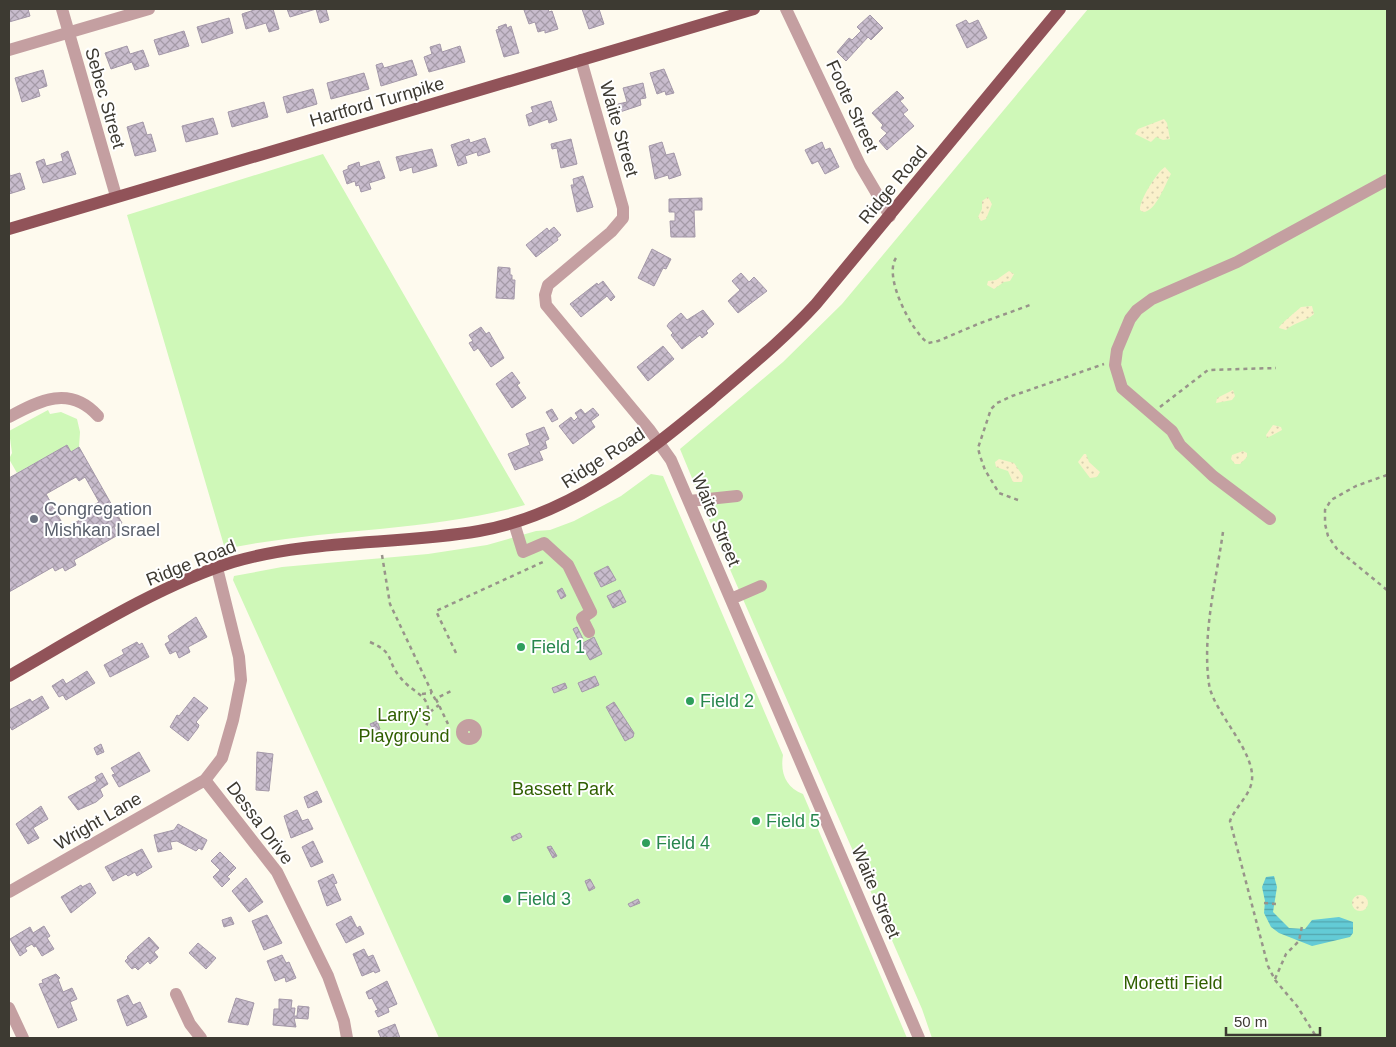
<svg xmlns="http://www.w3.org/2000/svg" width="1396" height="1047" viewBox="0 0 1396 1047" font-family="Helvetica,sans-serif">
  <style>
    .green { fill: #cff8b8 }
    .sand { fill: url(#sand-dots) }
    .water { fill: url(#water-rules) }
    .building { fill: url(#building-cross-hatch); stroke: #a498a9; fill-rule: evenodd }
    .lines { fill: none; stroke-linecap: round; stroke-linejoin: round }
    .path { stroke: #98948a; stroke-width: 2.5; stroke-dasharray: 4 4; stroke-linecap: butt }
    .minor { stroke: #c49fa1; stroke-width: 12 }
    .major { stroke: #915359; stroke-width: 12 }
    .worship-dot { fill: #6b7280; stroke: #fff; stroke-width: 2 }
    .leisure-dot { fill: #2e9e5b; stroke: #fff; stroke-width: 2 }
    .labels { text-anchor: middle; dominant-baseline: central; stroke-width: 4; stroke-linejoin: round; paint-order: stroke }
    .street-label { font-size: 18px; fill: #3d3a32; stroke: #fff }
    .worship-label { font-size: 18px; fill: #5b616d; stroke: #fff; text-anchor: start }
    .leisure-label { font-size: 18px; fill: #27864d; stroke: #fff; text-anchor: start }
    .park-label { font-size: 18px; fill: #305f00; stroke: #fff }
  </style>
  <defs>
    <pattern id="sand-dots" width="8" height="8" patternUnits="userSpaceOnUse" patternTransform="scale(1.25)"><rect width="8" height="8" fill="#faf1cb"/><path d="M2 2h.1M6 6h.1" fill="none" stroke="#d7cfaf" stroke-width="1.8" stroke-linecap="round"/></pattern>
    <pattern id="water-rules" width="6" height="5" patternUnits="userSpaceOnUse" patternTransform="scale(1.25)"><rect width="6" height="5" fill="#63cbd6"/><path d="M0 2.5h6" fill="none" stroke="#53a6ae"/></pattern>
    <pattern id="building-cross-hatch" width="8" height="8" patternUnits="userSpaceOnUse" patternTransform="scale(1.25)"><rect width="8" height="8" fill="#c8bccd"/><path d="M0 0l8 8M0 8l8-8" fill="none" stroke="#a49aa7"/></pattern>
  </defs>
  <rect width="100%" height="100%" fill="#fefaee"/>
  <path class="green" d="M1088,9H1387V1038H932L922,1009L725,558L680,449L783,362L842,304Z
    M323,154L525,505C427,532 324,528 225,549L127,215Z
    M48,410L50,414L61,412L77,419L80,432L79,447L71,452L67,445L17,473L9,459L12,453L9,431Z
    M651,474L663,476L783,755C780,773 786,788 803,794L907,1038H439L233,580L234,576L282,567L428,554L487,545L536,531L550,530L574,521L621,496Z"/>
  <path class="sand" d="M1164,119L1167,123L1170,139L1163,140L1156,137L1151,142L1135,134L1138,129Z
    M1165,167L1171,174C1165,184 1156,212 1143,212L1140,210C1139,201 1157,172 1165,167Z
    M988,197L992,204L986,219L981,221L978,217L982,209V201Z
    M1009,271L1014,274L1010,281L1004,282L994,289L987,285L988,281L996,280Z
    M1312,306L1314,314C1305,322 1295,322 1286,330L1279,328C1280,324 1297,311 1301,307Z
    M1233,390L1235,396L1232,400L1216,403L1217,398Z
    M1273,425L1281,427L1282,430L1267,438L1266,435Z
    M1243,451L1247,453V457L1240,464H1235L1231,459L1232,455Z
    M1084,454H1086L1089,462L1100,472L1097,477L1090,478L1078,462Z
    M999,459L1014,463L1023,476L1022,482H1013L1008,471L996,467L995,462Z
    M1352 903a8 8 0 1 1 16 0a8 8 0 1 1-16 0Z"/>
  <path class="water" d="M1274,876L1277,887L1273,912L1289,928L1305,929L1312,920L1339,917L1353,922V933L1350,937L1312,946L1279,933L1271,927L1264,913L1265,901L1262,887L1266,877Z"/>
  <path class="building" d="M9,9H28L30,16L9,22Z
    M257,9H273L279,29L269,32L266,23L246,29L242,14Z
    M287,9H326L329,20L320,23L316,9L290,17Z
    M529,9H548L549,12L552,11L558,29L545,33V30L538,32L535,22L529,24L524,10Z
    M582,9H599L604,24L589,29Z
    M870,15L883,28L871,40L868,37L846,61L837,52L849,38L852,40L861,31L857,27Z
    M229,18L233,33L202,43L197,27Z
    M966,20L969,24L978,20L987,38L967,48L956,25Z
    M506,24L507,28L511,26L519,53L504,57L496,30L499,29L498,27Z
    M184,31L189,46L159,55L154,40Z
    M440,44L442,52L460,46L465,62L429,72L424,57L432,54L430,47Z
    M127,46L130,54L143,50L149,66L135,70L132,62L111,69L105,53Z
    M412,60L417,75L381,86L376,65L382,63L384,68Z
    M664,69L674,93L666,95L665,91L657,94L650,73Z
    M43,70L47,86L38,89L40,96L22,102L15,78Z
    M364,73L369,89L331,99L327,83Z
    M643,83L646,98L640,99L641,105L620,112L618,104L627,102L623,88Z
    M313,89L317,104L287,113L283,97Z
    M897,91L904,98L900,101L908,110L903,114L914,126L887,150L879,141L887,133L881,128L883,125L872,113Z
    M551,101L557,120L549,123L548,119L529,126L526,115L533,112L531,107Z
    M264,102L268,117L232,127L228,112Z
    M213,118L218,134L186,142L182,126Z
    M143,122L147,135L151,134L156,151L135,156L127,127Z
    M485,138L490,152L478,156L477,152L465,156L467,163L458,166L451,145L469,139L470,143Z
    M571,139L577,164L561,168L557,148L552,149L551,144Z
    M662,142L666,155L674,153L681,175L669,179L668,175L655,179L649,146Z
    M822,142L825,150L830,148L839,167L825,174L818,161L812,164L805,150Z
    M432,149L437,166L413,173L412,167L400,171L396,157Z
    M68,151L76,174L43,183L36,162L44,159L46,166L63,161L61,154Z
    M379,161L385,178L369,183L371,189L361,192L359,185L356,186L355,181L347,184L343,171L348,169V166L359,162L360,167Z
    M9,170L10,176L20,173L25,189L9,194Z
    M583,176L593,207L577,212L571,185H574L573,179Z
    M702,198V210H694L695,237H671L670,221H675V212H669V199Z
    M554,227L561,235L557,238L558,240L536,257L526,245L547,228L549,231Z
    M652,249L671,259L666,269L663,268L654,286L638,278Z
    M498,267L510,268V275H512V280H515L514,299L496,298Z
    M741,273L749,282L754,277L767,291L738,313L728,301L740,290L732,281Z
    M603,281L615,297L611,301L607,296L581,317L570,304L597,283L598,285Z
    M703,310L714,324L706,331L708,333L702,338L700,335L682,349L671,335L673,333L667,326L669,323L681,313L687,320Z
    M481,327L486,334L489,332L504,358L491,367L478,348L474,351L469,343L473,341L469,335Z
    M663,346L674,359L648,381L637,367Z
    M512,372L520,383L517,385L526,398L512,408L496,384Z
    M593,408L599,415L591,421L595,427L573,444L559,426L571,417L574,421L578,417L575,413L581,409L585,414Z
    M552,409L558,419L552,422L546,412Z
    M544,427L549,439L545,441L547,448L539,451L543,460L515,470L508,454L530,445L526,434Z
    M67,445L71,452L79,447L122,523L114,527L118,535L74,560L76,565L65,571L63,567L55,571L53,567L9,592V514L11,513L9,508V478ZM76,477L79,481L85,477L99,502L90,507L93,513L65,528L46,494Z
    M608,566L616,580L601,587L594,573Z
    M562,588L566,596L561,599L557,591Z
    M620,590L626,602L613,608L607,596Z
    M196,617L207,637L188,647L190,652L179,658L176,651L170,654L165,644L170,641L168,636Z
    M577,627L583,639L579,641L573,629Z
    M594,637L602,654L590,660L581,644Z
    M137,642L139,645L142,643L149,657L110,677L104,665L124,654L122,650Z
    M87,671L95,683L66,700L63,695L59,697L52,686L63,679L66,684Z
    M595,676L599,685L582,692L578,683Z
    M565,683L567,688L554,693L552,688Z
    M42,696L49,708L12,730L9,725V710L30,699L32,702Z
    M194,697L208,708L196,722L199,725L198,728L188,741L170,727L177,715L179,716Z
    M614,702L634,733L633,737L625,741L606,707Z
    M377,721L380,729L374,732L370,724Z
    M101,744L104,752L97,755L94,748Z
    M139,752L150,771L119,787L112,775L115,774L111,768Z
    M257,752L273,754L269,791L256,790Z
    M102,773L108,784L100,789L103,796L96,802L78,810L68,797L97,781L95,777Z
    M317,791L322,802L308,808L304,797Z
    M41,806L48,819L33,828L39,838L28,844L16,824Z
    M297,810L302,821L308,819L313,829L291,838L284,816Z
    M178,824L207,840L202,850L199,848L196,851L177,841L170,842L172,849L158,852L154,835L174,830Z
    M520,833L522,837L513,841L511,837Z
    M313,841L323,862L311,867L302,847Z
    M551,846L557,856L553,858L547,847Z
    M142,849L152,867L137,876L135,872L128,876L126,874L113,881L105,867Z
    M220,852L236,868L227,877L230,879L222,887L213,877L220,870L211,861Z
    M333,874L337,883L334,884L341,900L327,906L318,881Z
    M246,878L263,902L249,912L232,891Z
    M590,879L595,888L589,891L585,881Z
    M90,883L96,893L71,913L61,897L81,885L82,887Z
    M638,899L640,903L630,907L628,904Z
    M267,915L282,943L264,950L252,921Z
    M351,916L357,928L360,926L364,934L346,943L336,924Z
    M231,917L234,924L224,927L222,920Z
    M44,926L50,936L47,938L54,949L42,956L36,946L34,947L32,944L25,948L27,951L20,956L10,939L30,927L33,933Z
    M149,937L159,948L154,952L158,957L150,964L148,961L138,970L135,967L132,969L125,961L128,958L127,957Z
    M198,943L216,958L206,969L189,953Z
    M364,949L368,957L373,955L380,971L375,973L374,971L362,976L353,954Z
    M282,955L286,963L289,962L296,978L286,982L285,977L275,981L267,961Z
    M56,974L60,978L58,979L63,992L72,988L77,999L70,1002L77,1020L58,1028L39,984L43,983L42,980Z
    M387,981L397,1004L388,1008L389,1012L378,1017L375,1011L378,1010L372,998L369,999L366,992Z
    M128,995L133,1005L140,1002L147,1017L127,1026L117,1000Z
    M236,998L254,1003L248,1025L228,1022Z
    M279,999L292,1000L291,1008H295L294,1016H297L298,1006L309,1007L308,1019L294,1018L296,1027L273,1025L274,1009H279Z
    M395,1024L400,1038H381L378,1031Z"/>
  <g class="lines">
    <path class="path" d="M896,258C883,277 912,332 928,343L938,341L978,324L1030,305
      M1160,407L1208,370L1276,368
      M1387,475L1356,486L1331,500L1325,510V524L1328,536L1337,549L1387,590
      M1018,500L999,493L985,470L980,456L978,448L991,409L997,403L1012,396L1104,364
      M1223,532C1216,581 1202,635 1209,684C1213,713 1260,755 1251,785C1247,798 1235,808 1230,821L1268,966L1275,980L1297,1006L1317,1038
      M382,555L390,604L435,699L453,690
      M370,642C395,653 386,659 399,676C416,698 435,692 426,728
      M456,653L436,611L545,561
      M422,694L432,693
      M436,699L448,724
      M430,712L439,705
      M1264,903L1276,904
      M1275,979L1286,954L1299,941L1302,926"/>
    <path class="minor" d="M62,9L116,196
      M786,9L860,165L890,216
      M9,50L149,9
      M581,60L623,208V218L611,232L548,285L545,295L546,305L649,429L671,460L919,1038
      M9,417C40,400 70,385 98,416
      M689,501L737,496
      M1270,519L1213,476L1180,445L1172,431L1122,388L1115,365L1117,350L1130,319L1137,310L1152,299L1237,262L1387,180
      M514,523L523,552L544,543L568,565L591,612L582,618L589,632
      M217,568L239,657L241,680L233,720L222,758L205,780L277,872L328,976L344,1021L347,1038
      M731,599L761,586
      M462 732a7 7 0 1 1 14 0a7 7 0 1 1-14 0Z
      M9,892L205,780
      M176,994L190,1024L201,1038
      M9,1008L23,1038"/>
    <path class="major" d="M9,229L754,9
      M9,676C77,637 159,585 233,562C310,539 399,545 479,531C570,515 642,457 711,400C747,369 784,339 816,304L1060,9"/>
  </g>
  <circle class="worship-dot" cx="34" cy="519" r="5"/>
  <g class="leisure-dot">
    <circle cx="521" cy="647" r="5"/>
    <circle cx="690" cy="701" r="5"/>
    <circle cx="756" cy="821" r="5"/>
    <circle cx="646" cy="843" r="5"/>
    <circle cx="507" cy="899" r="5"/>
  </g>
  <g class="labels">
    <g class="street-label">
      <text transform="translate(105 98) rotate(74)">Sebec Street</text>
      <text transform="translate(377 102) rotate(-16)">Hartford Turnpike</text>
      <text transform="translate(852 106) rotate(65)">Foote Street</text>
      <text transform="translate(619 129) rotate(74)">Waite Street</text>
      <text transform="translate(893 185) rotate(-50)">Ridge Road</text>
      <text transform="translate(603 458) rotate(-33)">Ridge Road</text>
      <text transform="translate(716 520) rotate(67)">Waite Street</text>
      <text transform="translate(191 563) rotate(-22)">Ridge Road</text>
      <text transform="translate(98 821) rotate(-30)">Wright Lane</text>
      <text transform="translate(260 823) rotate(53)">Dessa Drive</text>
      <text transform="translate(876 892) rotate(67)">Waite Street</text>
    </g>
    <g class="worship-label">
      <text x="44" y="509">Congregation<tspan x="44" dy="21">Mishkan Israel</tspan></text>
    </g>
    <g class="leisure-label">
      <text x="531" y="647">Field 1</text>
      <text x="700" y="701">Field 2</text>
      <text x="766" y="821">Field 5</text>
      <text x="656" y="843">Field 4</text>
      <text x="517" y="899">Field 3</text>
    </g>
    <g class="park-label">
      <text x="404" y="715">Larry's<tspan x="404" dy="21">Playground</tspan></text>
      <text x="563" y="789">Bassett Park</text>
      <text x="1173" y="983">Moretti Field</text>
    </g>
  </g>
  <rect width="1396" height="1047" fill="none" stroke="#3d3a32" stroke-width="20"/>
  <path d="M1226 1027v8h94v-8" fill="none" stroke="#3d3a32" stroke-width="2.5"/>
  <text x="1234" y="1027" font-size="15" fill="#3d3a32" stroke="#ffffff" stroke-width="4" paint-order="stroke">50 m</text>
</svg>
